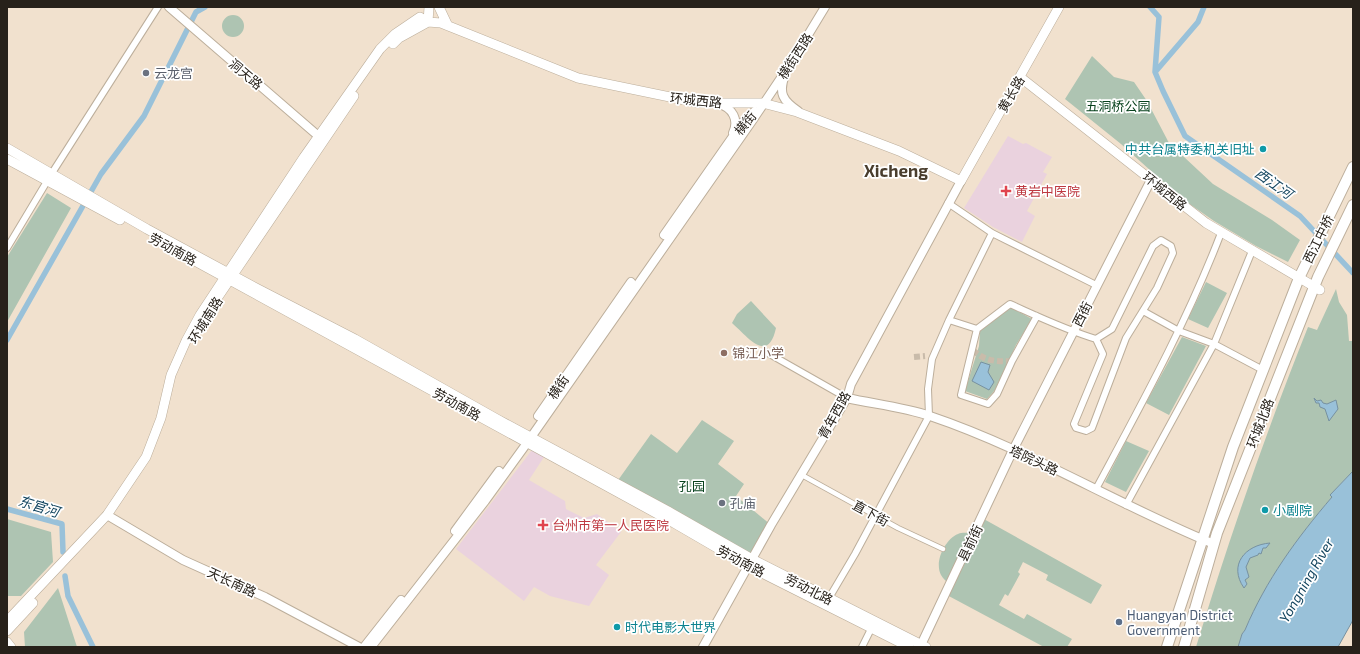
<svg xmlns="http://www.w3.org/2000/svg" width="1360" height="654" viewBox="0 0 1360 654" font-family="'Exo 2','Noto Sans SC',sans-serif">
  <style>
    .medical { fill: #ead2de }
    .green { fill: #aec4b2 }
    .water { fill: #99c1d9; stroke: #7791a0 }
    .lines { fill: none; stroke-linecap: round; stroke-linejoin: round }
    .canal { stroke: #99c1d9; stroke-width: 5.5 }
    .minor-tunnel { stroke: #c9bbaa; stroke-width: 6; stroke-dasharray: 6 3; stroke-linecap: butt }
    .pedestrian-casing { stroke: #bcae9b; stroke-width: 6 }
    .minor-casing { stroke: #bcae9b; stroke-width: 8 }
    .tertiary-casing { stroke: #bcae9b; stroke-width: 10 }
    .secondary-casing { stroke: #bcae9b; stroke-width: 10 }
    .primary-casing { stroke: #bcae9b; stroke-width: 12 }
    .pedestrian { stroke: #fff; stroke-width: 4.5 }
    .minor { stroke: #fff; stroke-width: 6 }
    .tertiary { stroke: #fff; stroke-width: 8 }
    .secondary { stroke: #fff; stroke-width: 9 }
    .primary { stroke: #fff; stroke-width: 10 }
    .worship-dot { fill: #6b7280; stroke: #fff; stroke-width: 1.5 }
    .culture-dot { fill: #0f9aa8; stroke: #fff; stroke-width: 1.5 }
    .health-dot { fill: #e0444e; stroke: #fff; stroke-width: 1.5 }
    .education-dot { fill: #8d6e63; stroke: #fff; stroke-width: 1.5 }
    .service-dot { fill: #5c6f8a; stroke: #fff; stroke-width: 1.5 }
    .labels { text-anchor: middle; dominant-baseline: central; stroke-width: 3.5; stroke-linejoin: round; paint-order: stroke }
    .street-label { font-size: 13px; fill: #27211a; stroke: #fff }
    .worship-label { font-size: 13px; fill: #5b616d; stroke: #fff; text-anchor: start }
    .park-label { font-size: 13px; fill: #07411c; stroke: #fff }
    .culture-label { font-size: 13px; fill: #0d838f; stroke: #fff; text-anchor: start }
    .health-label { font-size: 13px; fill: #be3a42; stroke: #fff; text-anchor: start }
    .education-label { font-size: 13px; fill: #785e54; stroke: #fff; text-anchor: start }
    .service-label { font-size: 13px; fill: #4e5e75; stroke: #fff; text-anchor: start }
    .water-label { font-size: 14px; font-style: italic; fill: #13455f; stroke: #fff }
    .district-label { font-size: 17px; font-weight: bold; fill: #493d2d; stroke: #fff }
  </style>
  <rect width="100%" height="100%" fill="#f1e1ce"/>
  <path class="medical" d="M1008,136L1023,144L1026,143L1052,157L1043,172L1047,174L1027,211L1035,216L1022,242L993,227L964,208Z
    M532,450L544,457L529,480L565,501L566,509L584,518L597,514L621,532L596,565L609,575L589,606L550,596L534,587L524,601L456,549Z"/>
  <path class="green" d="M222 26a11 11 0 1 1 22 0a11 11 0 1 1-22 0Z
    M1092,56L1114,77L1134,82L1147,101L1169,143L1213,184L1272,220L1300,240L1288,262L1256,246L1214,221L1181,198L1121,144L1065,99Z
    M47,193L71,208L7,322V257Z
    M1206,282L1227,293L1208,328L1188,319Z
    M1336,289L1339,302L1347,315L1349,341H1353V471L1330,495L1332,497C1297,538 1266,581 1245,630L1242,634L1238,647H1196C1229,539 1266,432 1308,327L1317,330Z
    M751,301L776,328C768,365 747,336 732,323L737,314Z
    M1010,307L1032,319L1016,345L995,390L987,399L965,391L979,346L980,331Z
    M1182,337L1206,346L1169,415L1146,403Z
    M702,420L734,441L718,464L744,484L736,496L771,525L752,559L616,483L651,434L677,453Z
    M1126,441L1149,451L1126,492L1105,482Z
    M982,518L1102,585L1091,604L1046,580L1048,575L1023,562L1018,572L1020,574L1008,596L1005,594L999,605L1024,619L1027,614L1072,639L1067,647H1044L945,594L950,584C947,582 943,579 941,575C934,562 945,539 958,534C963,532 969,533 974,534Z
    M7,519L51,532L53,562L21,596H7Z
    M58,588L77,647H25L24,632Z"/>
  <path class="water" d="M981,362L990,365L988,372L994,382L989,390L972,381Z
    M1314,398L1317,401L1321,400L1323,403L1327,404L1336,400L1338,409L1329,421L1325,409L1320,407L1319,403H1316Z
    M1353,471V620L1338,647H1238L1242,634L1245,630C1266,580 1297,538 1332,497L1330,495Z
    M1270,543L1266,548H1263L1261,554L1259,553L1258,555L1250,558L1246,567L1249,577L1245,580L1247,584L1244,588C1228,565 1245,545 1270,543Z"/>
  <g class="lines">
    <path class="canal" d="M1150,7L1159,17L1155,72L1163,91L1185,136L1300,216L1353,273
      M1156,71L1198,22L1204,7
      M7,340L101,174L144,116L196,12L205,7
      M7,509L62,524L63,552
      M65,576L68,596L93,647"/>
    <path class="minor-tunnel" d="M973,350C984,361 996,362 1012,361
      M914,357L925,356"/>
    <defs>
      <path id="pedestrian" d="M800,474L898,528L943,549"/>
      <path id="minor" d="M948,203L992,233L1096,285
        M7,248L52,173L158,7
        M1143,311L1179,331L1214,344L1263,370
        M1037,316L1012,361L997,394L988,404L961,395L977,329L1010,304C1039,317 1066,330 1096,339L1103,354L1074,424L1076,428L1086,431L1092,428L1126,338L1157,288L1173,253L1171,246L1161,240L1153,246L1112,329L1096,339
        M949,320L977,329
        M766,352L847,398
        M1096,489C1141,405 1187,322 1221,233
        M1126,505L1214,344L1252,251
        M829,598L855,554L929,416L928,389L932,359L949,320L992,233
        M862,647L873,625"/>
      <path id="tertiary" d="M169,7L323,140
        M785,75C778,93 783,101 798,111
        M719,104C733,108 739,120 733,133
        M664,235L743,122L755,111
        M847,398C874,404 903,407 930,416C1028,449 1118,505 1214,544
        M538,416L631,282
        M107,515L183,560L265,597L359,647
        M455,531L499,471
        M921,645L1013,450L1151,180
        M364,647L401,600
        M371,647L485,501L527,443L752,121L791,63L825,7
        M703,647L771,525L847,398L851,384L961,181"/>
      <path id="secondary" d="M439,7L448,26
        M428,22L429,7
        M393,44L399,38L428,22
        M1020,77L1206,223L1320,290
        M7,148L147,229L258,289L355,339L497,419L668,511L752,559L926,647
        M7,159L120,220
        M184,255L674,523L748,566L909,647
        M218,297L354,96
        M7,621L107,515L146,457L161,418L171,375L186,341L200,315L304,157L380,49L395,34L420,17L428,22L441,23L578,78L699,103H763L797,112L899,151L961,181L1059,7
        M7,631L33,603
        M7,642L11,647"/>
      <path id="primary" d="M1167,647L1233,447L1299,278L1353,167
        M1184,647L1217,533L1318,277L1353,205"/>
    </defs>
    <use href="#pedestrian" class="pedestrian-casing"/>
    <use href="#minor" class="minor-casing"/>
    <use href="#tertiary" class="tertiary-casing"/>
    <use href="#secondary" class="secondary-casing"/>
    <use href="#primary" class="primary-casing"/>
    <use href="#pedestrian" class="pedestrian"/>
    <use href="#minor" class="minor"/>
    <use href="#tertiary" class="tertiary"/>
    <use href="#secondary" class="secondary"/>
    <use href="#primary" class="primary"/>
  </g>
  <g class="worship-dot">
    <circle cx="146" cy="73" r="4"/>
    <circle cx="722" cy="503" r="4"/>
  </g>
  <g class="culture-dot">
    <circle cx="1263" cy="149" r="4"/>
    <circle cx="1265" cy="510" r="4"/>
    <circle cx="617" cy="627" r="4"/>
  </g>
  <g class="health-dot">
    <path d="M1004 185h4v4h4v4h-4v4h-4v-4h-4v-4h4z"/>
    <path d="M541 519h4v4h4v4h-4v4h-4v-4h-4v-4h4z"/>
  </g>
  <circle class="education-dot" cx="724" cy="353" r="4"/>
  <circle class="service-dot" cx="1119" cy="622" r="4"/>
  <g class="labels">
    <g class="street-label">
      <text transform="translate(795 56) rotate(-57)">横街西路</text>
      <text transform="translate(246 74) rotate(40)">洞天路</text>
      <text transform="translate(1011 94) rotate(-60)">黄长路</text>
      <text transform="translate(696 100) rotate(6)">环城西路</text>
      <text transform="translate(745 123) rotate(-50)">横街</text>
      <text transform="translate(1165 191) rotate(39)">环城西路</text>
      <text transform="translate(1318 239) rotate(-64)">西江中桥</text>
      <text transform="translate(173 249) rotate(29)">劳动南路</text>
      <text transform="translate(1082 314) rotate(-63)">西街</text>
      <text transform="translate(205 320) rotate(-58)">环城南路</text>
      <text transform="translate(558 387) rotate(-56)">横街</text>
      <text transform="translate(457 404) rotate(29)">劳动南路</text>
      <text transform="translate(834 415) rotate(-61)">青年西路</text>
      <text transform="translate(1260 423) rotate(-69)">环城北路</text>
      <text transform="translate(1034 460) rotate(25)">塔院头路</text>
      <text transform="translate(871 513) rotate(29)">直下街</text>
      <text transform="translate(970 543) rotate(-64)">县前街</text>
      <text transform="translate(741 561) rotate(28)">劳动南路</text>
      <text transform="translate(232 582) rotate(25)">天长南路</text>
      <text transform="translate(809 589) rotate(27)">劳动北路</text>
    </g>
    <g class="worship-label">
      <text x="154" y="73">云龙宫</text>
      <text x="730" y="503">孔庙</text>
    </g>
    <g class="park-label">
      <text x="1118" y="106">五洞桥公园</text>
      <text x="692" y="486">孔园</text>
    </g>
    <g class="culture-label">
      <text x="1255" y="149" text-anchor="end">中共台属特委机关旧址</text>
      <text x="1273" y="510">小剧院</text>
      <text x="625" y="627">时代电影大世界</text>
    </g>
    <g class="health-label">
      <text x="1015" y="191">黄岩中医院</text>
      <text x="552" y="525">台州市第一人民医院</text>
    </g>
    <g class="education-label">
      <text x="732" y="353">锦江小学</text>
    </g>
    <g class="service-label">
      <text x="1127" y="615">Huangyan District<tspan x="1127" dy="15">Government</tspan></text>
    </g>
    <g class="water-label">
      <text transform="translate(1274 183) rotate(35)">西江河</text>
      <text transform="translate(39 506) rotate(17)">东官河</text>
      <text transform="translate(1306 580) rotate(-60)">Yongning River</text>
    </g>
    <g class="district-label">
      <text x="896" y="170">Xicheng</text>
    </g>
  </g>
  <rect width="1360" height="654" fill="none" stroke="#27211a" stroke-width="16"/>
</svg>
